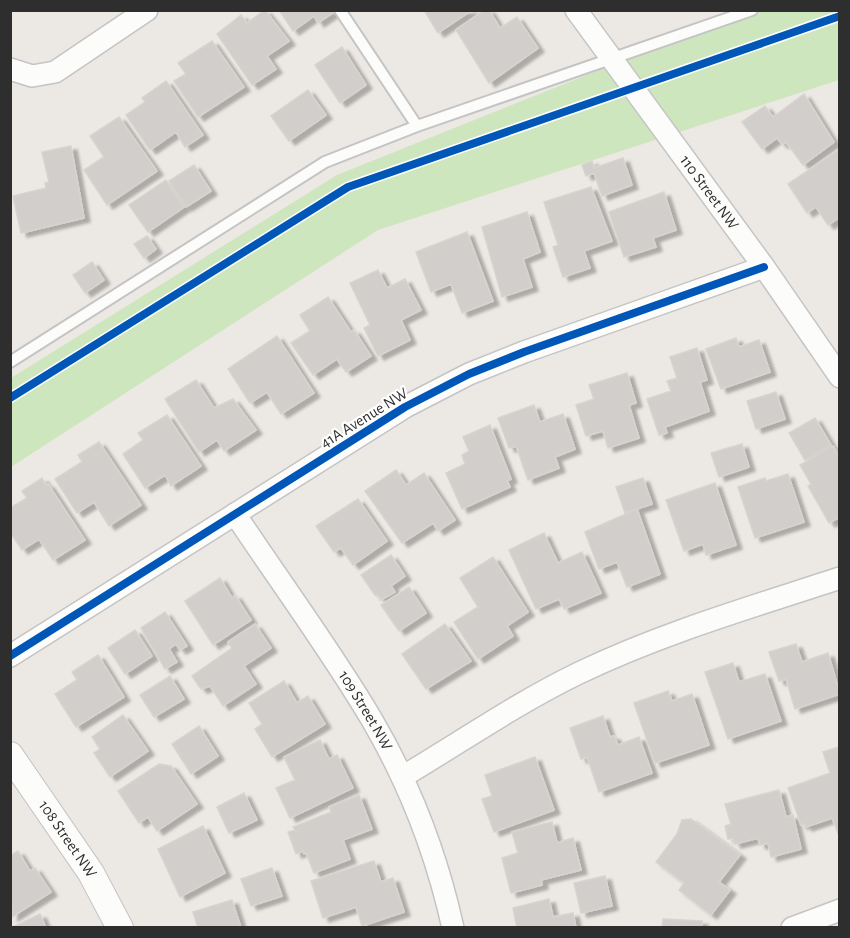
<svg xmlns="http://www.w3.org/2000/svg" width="850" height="938" viewBox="0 0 850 938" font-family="'Alegreya Sans',sans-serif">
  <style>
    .green { fill: #cee6be }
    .building { fill: #d1cecb; stroke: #d7d4d0; stroke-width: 1.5; filter: url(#shadow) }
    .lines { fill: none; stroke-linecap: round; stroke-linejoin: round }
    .service-casing { stroke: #c5c4c5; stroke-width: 14 }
    .minor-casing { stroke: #c5c4c5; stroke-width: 24 }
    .tertiary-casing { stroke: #c5c4c5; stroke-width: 28 }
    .service { stroke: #fcfcfb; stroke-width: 10 }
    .minor { stroke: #fcfcfb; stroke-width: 21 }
    .tertiary { stroke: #fcfcfb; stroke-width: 26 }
    .cycleway-casing { stroke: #fff; stroke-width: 11 }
    .cycleway { stroke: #0057b8; stroke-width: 8 }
    .labels { text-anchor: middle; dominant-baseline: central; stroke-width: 4.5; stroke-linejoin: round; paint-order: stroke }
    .street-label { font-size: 16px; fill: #2e2e2e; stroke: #fff }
  </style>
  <defs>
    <filter id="shadow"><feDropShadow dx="6" dy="4" stdDeviation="1.5" flood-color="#0004"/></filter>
  </defs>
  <rect width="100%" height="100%" fill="#ece8e4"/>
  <path class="green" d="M747,11H839V80L378,230L11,467V378L337,175Z"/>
  <path class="building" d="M265,10L289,41L267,56L276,69L252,85L217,34L241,15L247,23Z
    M279,10H337L318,23L314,16L293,31Z
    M424,10H472L438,33Z
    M485,10H489L500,28L517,17L538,48L489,83L456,30Z
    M212,41L244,87L198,117L174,81L186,74L178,63Z
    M342,47L366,85L340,103L315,65Z
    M166,81L203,135L185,147L176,132L150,150L126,115L145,102L142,98Z
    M308,90L326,115L289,141L271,116Z
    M804,94L834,142L803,165L786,142L782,144L777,138L762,149L742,122L765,106L773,117Z
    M119,117L157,171L107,205L84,170L104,157L90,136Z
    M71,146L84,218L21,233L13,196L46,188L45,183L49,182L42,152Z
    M840,149V217L828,225L816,207L807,213L788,184Z
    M623,158L632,185L602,196L594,173L586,176L582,165L592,161L594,168Z
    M194,165L211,191L186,207L169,181Z
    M166,180L184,207L148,232L129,205Z
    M591,187L612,241L584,251L590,268L563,277L553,247L558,245L544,202Z
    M664,192L676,230L653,238L656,247L624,257L609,212Z
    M527,212L540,252L523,259L532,287L502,297L482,227Z
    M467,232L493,301L462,313L451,284L431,292L416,252Z
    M147,236L156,249L144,258L134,244Z
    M92,262L104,280L85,293L73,275Z
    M378,270L387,288L405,279L421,310L401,320L410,340L378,356L364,328L370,325L350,283Z
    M328,297L351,332L354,330L371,356L346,372L337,359L313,375L291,343L310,331L300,315Z
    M277,336L314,393L281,414L267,392L250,403L228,369Z
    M736,338L739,347L759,340L770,372L721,389L706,349Z
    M697,348L707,380L700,382L709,411L665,427L667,433L659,435L647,399L671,391L667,381L677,378L670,357Z
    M627,373L636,403L629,405L639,438L608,448L603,431L586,436L576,405L594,399L589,385Z
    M196,380L214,408L233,399L256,430L224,451L217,440L199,452L165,399Z
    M776,392L785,419L756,429L747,401Z
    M534,405L540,422L563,414L575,449L555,457L559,468L528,480L516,446L509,448L498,418Z
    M167,415L201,466L171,486L165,475L145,488L123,454L143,440L138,433Z
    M815,418L831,445L805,460L789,433Z
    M490,425L511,479L507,481L510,487L462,509L446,473L465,464L462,455L469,451L463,437Z
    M99,442L141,505L109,526L94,502L77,513L55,479L82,462L78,455Z
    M742,444L749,467L719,477L711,453Z
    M833,446L840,458V517L829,523L808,486L811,484L800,465Z
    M396,470L406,485L424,473L455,520L438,531L433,523L402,543L365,491Z
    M788,474L804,522L755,538L738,487L765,478L766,481Z
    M42,478L46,485L48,484L85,540L53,560L39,539L22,550L10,532V508L27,498L22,491Z
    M643,478L652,504L625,513L616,487Z
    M715,483L736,545L706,555L703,544L684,551L666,500Z
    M358,499L387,541L353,565L341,548L334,552L316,526Z
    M637,509L660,574L627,587L617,562L599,569L585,532Z
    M544,533L558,563L582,552L601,593L564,609L559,599L536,609L509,550Z
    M391,555L405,576L391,586L395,592L381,600L377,594L375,595L361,575Z
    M493,557L528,612L507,626L513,636L478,659L454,622L478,607L460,578Z
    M220,578L232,598L235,595L251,620L213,645L185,601Z
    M409,587L426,613L399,631L381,605Z
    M165,612L187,646L180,650L176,644L169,649L177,662L165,669L141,628Z
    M255,624L271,648L244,666L256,684L223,706L210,686L201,689L192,676L232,648L228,642Z
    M445,624L471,661L426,689L402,654Z
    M135,630L152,656L125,674L108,648Z
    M796,644L802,662L828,653L840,694L795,709L786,679L779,681L769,652Z
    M98,655L124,697L76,727L55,694L77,680L72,672Z
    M733,663L739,682L765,674L781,721L728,739L705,672Z
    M170,676L184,699L154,717L140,695Z
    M284,681L297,703L308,696L325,724L272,757L255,729L262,724L249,703Z
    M668,691L672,701L692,694L709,745L655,763L634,703Z
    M123,715L148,751L110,777L94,753L100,749L92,737Z
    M603,716L610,737L614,736L618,745L639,737L652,773L599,792L587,757L581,759L570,728Z
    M199,726L218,756L191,774L172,744Z
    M320,740L329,759L337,755L353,788L290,818L276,788L295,780L284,757Z
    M839,747L840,749V838L832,818L806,827L805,824L801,825L788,788L830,773L823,752Z
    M535,757L554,810L494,832L482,799L492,796L485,775Z
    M159,764L171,766L197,804L157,831L148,817L139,823L118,791Z
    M779,790L786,817L793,815L801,849L771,857L768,843L760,845L758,838L735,844L733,838L728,839L725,826L731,824L725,804Z
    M244,793L257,820L229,833L217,807Z
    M359,795L372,829L343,840L350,859L314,873L306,853L304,854L303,851L296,854L288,832L295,830L293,827L331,812L329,807Z
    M691,819L740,855L719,882L730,890L711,915L679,890L684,883L656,862L677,834L682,820Z
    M552,822L557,843L573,838L581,870L541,880L542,885L511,893L502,858L518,853L512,832Z
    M203,826L225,873L180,897L158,849Z
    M18,851L30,871L35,868L51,892L12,917L10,856Z
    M374,861L381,882L393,878L404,912L362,926L356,907L323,918L311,881Z
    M272,868L282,896L251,906L241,879Z
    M605,876L612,906L581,913L574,883Z
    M549,899L553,917L573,913L576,928H517L513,908Z
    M232,900L241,928H198L193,912Z
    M40,914L46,928H11Z
    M663,919L702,921L701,928H662Z"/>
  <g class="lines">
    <defs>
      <path id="service" d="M340,10L417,126L752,10
        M10,362L325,162L417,126"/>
      <g id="minor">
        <path id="s1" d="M576,10L764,267L840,377"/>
        <path d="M10,69L32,76L55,72L147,10"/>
        <path id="s2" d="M235,514C280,582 330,649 372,720C409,783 437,856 453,928"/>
        <path d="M10,656L405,407L469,374L524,352L764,267"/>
        <path d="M402,777C461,742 517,703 579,673C662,633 752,607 840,578"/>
        <path d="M792,928L840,910"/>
      </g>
      <g id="tertiary">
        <path id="s3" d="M10,755L91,873L120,928"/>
      </g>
    </defs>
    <use href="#service" class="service-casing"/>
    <use href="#minor" class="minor-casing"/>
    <use href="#tertiary" class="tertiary-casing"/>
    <use href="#service" class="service"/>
    <use href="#minor" class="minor"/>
    <use href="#tertiary" class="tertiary"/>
    <defs>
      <path id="cycleway" d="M10,398L348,187L840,16
        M10,656L405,407L469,374L524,352L764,267"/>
    </defs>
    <use href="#cycleway" class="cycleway-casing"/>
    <use href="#cycleway" class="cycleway"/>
  </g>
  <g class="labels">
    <g class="street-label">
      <text stroke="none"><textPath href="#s1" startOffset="226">110 Street NW</textPath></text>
      <text transform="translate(364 418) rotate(-32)">41A Avenue NW</text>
      <text stroke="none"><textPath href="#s2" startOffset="236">109 Street NW</textPath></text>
      <text stroke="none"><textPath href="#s3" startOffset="102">108 Street NW</textPath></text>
    </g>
  </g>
  <rect width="850" height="938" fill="none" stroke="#2e2e2e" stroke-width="24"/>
</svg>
